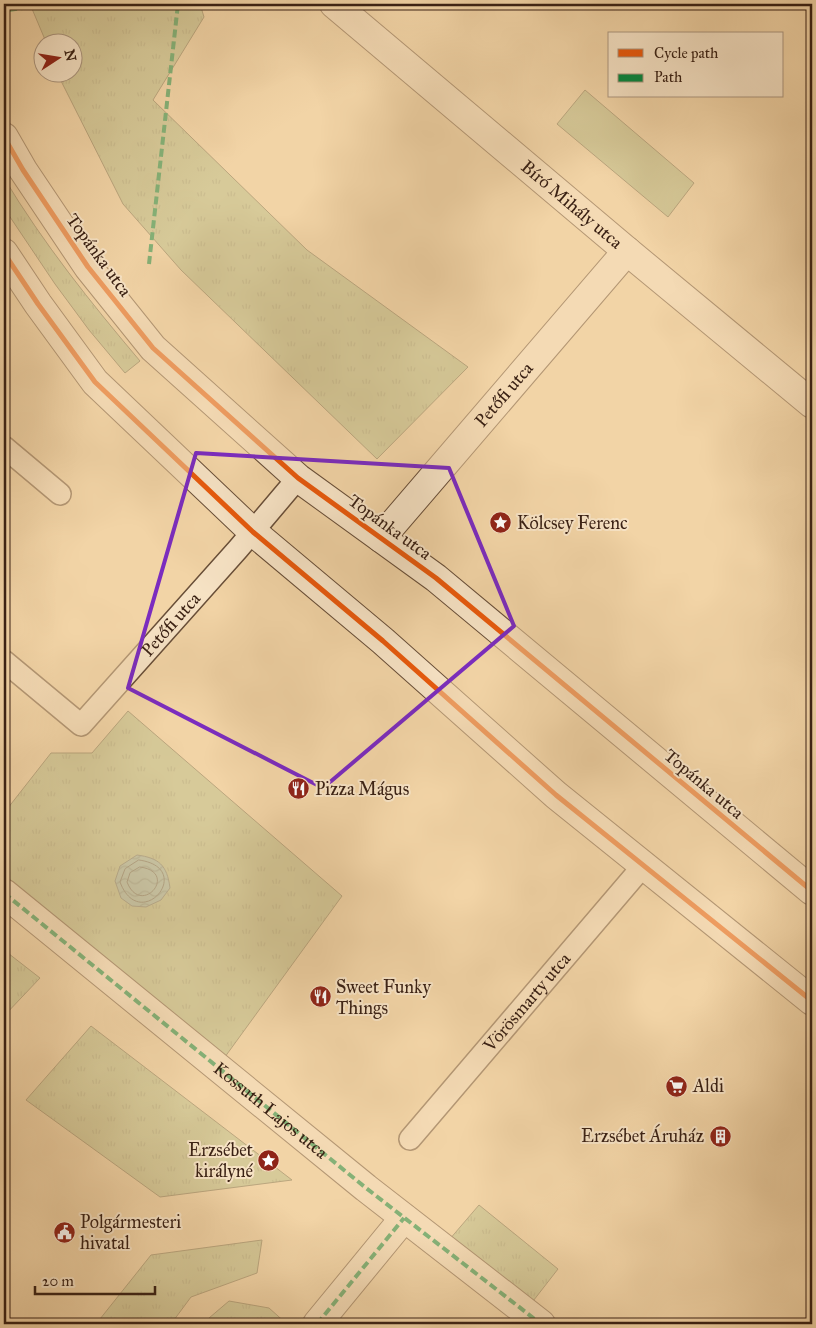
<svg xmlns="http://www.w3.org/2000/svg" width="816" height="1328" viewBox="0 0 816 1328" font-family="'IM FELL Great Primer',serif">
  <style>
    .grass { fill: url(#grass-tufts); stroke: #78704f }
    .garden { fill: #b6be8a; stroke: #78704f }
    .water { fill: url(#water-waves); stroke: #747c6d }
    .lines { fill: none; stroke-linecap: round; stroke-linejoin: round }
    .shore { stroke: #6a6c5e; stroke-width: 1 }
    .service-casing { stroke: #684e38; stroke-width: 24 }
    .pedestrian-casing { stroke: #684e38; stroke-width: 30 }
    .minor-casing { stroke: #684e38; stroke-width: 30 }
    .tertiary-casing { stroke: #684e38; stroke-width: 30 }
    .service { stroke: #f7e3c5; stroke-width: 21 }
    .pedestrian { stroke: #f7e3c5; stroke-width: 28 }
    .minor { stroke: #f7e3c5; stroke-width: 28 }
    .tertiary { stroke: #f7e3c5; stroke-width: 28 }
    .quiet { stroke: #00873e; stroke-width: 4; stroke-dasharray: 8 4; stroke-linecap: butt }
    .cycleway-casing { stroke: #f7e3c5; stroke-width: 8 }
    .cycleway { stroke: #e8590c; stroke-width: 5 }
    .marked { fill: none; stroke: #7b2cbf; stroke-width: 4; stroke-linejoin: round }
    .labels { text-anchor: middle; dominant-baseline: central; stroke-width: 4; stroke-linejoin: round; paint-order: stroke }
    .street-label { font-size: 18px; fill: #3a2114; stroke: #f7e3c5 }
    .poi-label { font-size: 18px; fill: #3a2114; stroke: #f7e3c5; text-anchor: start }
  </style>
  <defs>
    <pattern id="grass-tufts" width="24" height="20" patternUnits="userSpaceOnUse" patternTransform="scale(1.25)"><rect width="24" height="20" fill="#b6be8a"/><path d="M3 7l-1-3M5 7V3M7 7l1-3M15 17l-1-3M17 17v-4M19 17l1-3" fill="none" stroke="#9da376"/></pattern>
    <pattern id="water-waves" width="16" height="10" patternUnits="userSpaceOnUse" patternTransform="scale(1.25)"><rect width="16" height="10" fill="#9bb8a8"/><path d="M0 5q4-4 8 0t8 0" fill="none" stroke="#7f9588"/></pattern>
  </defs>
  <rect width="100%" height="100%" fill="#f2d4a6"/>
  <filter id="stains"><feTurbulence type="fractalNoise" baseFrequency=".004" numOctaves="4"/><feColorMatrix values="0 0 0 0 .2 0 0 0 0 .09 0 0 0 0 .02 0 0 0 .5 -.17"/></filter>
  <radialGradient id="worn" r=".72"><stop offset=".6" stop-color="#630" stop-opacity="0"/><stop offset="1" stop-color="#630" stop-opacity=".3"/></radialGradient>
  <path class="grass" d="M30,4H200L204,17L153,100L307,250L468,367L377,459L181,270L123,204L57,73L72,72V42H46Z
    M4,178C43,243 91,303 140,361L125,373L89,330L55,284L4,208Z
    M128,711L342,896L222,1061L6,878L4,874V813L51,753H92Z
    M4,950L40,978L4,1016Z
    M91,1026L292,1180L160,1197L26,1100Z
    M479,1205L558,1269L530,1305L449,1240Z
    M262,1240L257,1273L191,1297L171,1324H96L151,1255Z
    M229,1301L269,1308L287,1324H202Z"/>
  <path class="garden" d="M585,90L694,183L668,217L557,124Z"/>
  <path class="water" d="M137,855C159,858 167,865 170,888L161,900L146,907L132,906L121,898L115,881L120,866Z"/>
  <g class="lines">
    <path class="shore" d="M139,860C197,868 140,935 120,882L125,869Z
      M140,867C180,872 141,918 127,882L130,873Z"/>
    <defs>
      <g id="service">
        <path d="M4,447L60,494"/>
        <path id="s1" d="M4,661L81,725L238,549L298,478"/>
        <path id="s2" d="M410,1139L643,866"/>
      </g>
      <g id="pedestrian">
        <path id="s3" d="M4,893L366,1188L541,1324"/>
        <path d="M317,1324L404,1218"/>
      </g>
      <g id="minor">
        <path id="s4" d="M334,4L627,251L812,404"/>
        <path id="s5" d="M381,538L627,251"/>
      </g>
      <path id="tertiary" d="M4,137L23,170L88,267L153,348L298,478L436,578L812,891
        M4,253L38,304L95,382L253,532L383,641L556,795L812,1001"/>
    </defs>
    <use href="#service" class="service-casing"/>
    <use href="#pedestrian" class="pedestrian-casing"/>
    <use href="#minor" class="minor-casing"/>
    <use href="#tertiary" class="tertiary-casing"/>
    <use href="#service" class="service"/>
    <use href="#pedestrian" class="pedestrian"/>
    <use href="#minor" class="minor"/>
    <use href="#tertiary" class="tertiary"/>
    <path class="quiet" d="M9,10L49,4
      M149,264L178,4
      M4,893L366,1188L541,1324
      M317,1324L404,1218"/>
    <defs>
      <path id="cycleway" d="M4,137L23,170L88,267L153,348L298,478L436,578L812,891
        M4,253L38,304L95,382L253,532L383,641L556,795L812,1001"/>
    </defs>
    <use href="#cycleway" class="cycleway-casing"/>
    <use href="#cycleway" class="cycleway"/>
  </g>
  <path d="M0 0H816V1328H0ZM196,453L449,468L514,626L323,788L128,688Z" fill="#f2d4a6" fill-opacity=".55" fill-rule="evenodd"/>
  <path class="marked" d="M196,453L449,468L514,626L323,788L128,688Z"/>
  <defs>
    <symbol id="sight-disc" viewBox="-11 -11 22 22"><circle r="9.5" fill="#8f2418" stroke="#f7e3c5"/><path d="M0-6L1.8-2.2L6-1.7L2.9 1.2L3.7 5.4L0 3.3L-3.7 5.4L-2.9 1.2L-6-1.7L-1.8-2.2Z" fill="#fff"/></symbol>
    <symbol id="restaurant-disc" viewBox="-11 -11 22 22"><circle r="9.5" fill="#8f2418" stroke="#f7e3c5"/><path d="M-5-6h1v4h1v-4h1v4h1v-4h1v5L-1.5 .5V6h-2V.5L-5-1ZM5-6V6H3V1.5H1.5Q1.5-4 5-6Z" fill="#fff"/></symbol>
    <symbol id="supermarket-disc" viewBox="-11 -11 22 22"><circle r="9.5" fill="#8f2418" stroke="#f7e3c5"/><path d="M-6-5.5h2.5l.6 2H6L4.5 2H-2.5L-4.4-4H-6ZM-1.5 3.2a1.3 1.3 0 1 0 .1 0ZM3 3.2a1.3 1.3 0 1 0 .1 0Z" fill="#fff"/></symbol>
    <symbol id="building-disc" viewBox="-11 -11 22 22"><circle r="9.5" fill="#8f2418" stroke="#f7e3c5"/><path d="M-4-6H4V6H1V3H-1V6H-4ZM-2.5-4.3h1.7v1.8h-1.7ZM.8-4.3h1.7v1.8H.8ZM-2.5-1h1.7V.8h-1.7ZM.8-1h1.7V.8H.8Z" fill="#fff"/></symbol>
    <symbol id="civic-disc" viewBox="-11 -11 22 22"><circle r="9.5" fill="#8f2418" stroke="#f7e3c5"/><path d="M-.6-6.5H3V-4.5H.6V-3L4-1V1h2V6H-6V1h2V-1L-.6-3ZM-1.2 2.5V6h2.4V2.5Z" fill="#fff"/></symbol>
  </defs>
  <g fill-rule="evenodd">
    <use href="#sight-disc" x="488" y="510" width="25" height="25"/>
    <use href="#restaurant-disc" x="286" y="776" width="25" height="25"/>
    <use href="#restaurant-disc" x="308" y="984" width="25" height="25"/>
    <use href="#supermarket-disc" x="664" y="1074" width="25" height="25"/>
    <use href="#building-disc" x="708" y="1124" width="25" height="25"/>
    <use href="#sight-disc" x="256" y="1148" width="25" height="25"/>
    <use href="#civic-disc" x="52" y="1220" width="25" height="25"/>
  </g>
  <g class="labels">
    <g class="street-label">
      <text stroke="none"><textPath href="#s4" startOffset="311">Bíró Mihály utca</textPath></text>
      <text transform="translate(99 255) rotate(54)">Topánka utca</text>
      <text stroke="none"><textPath href="#s5" startOffset="189">Petőfi utca</textPath></text>
      <text transform="translate(390 527) rotate(36)">Topánka utca</text>
      <text stroke="none"><textPath href="#s1" startOffset="235">Petőfi utca</textPath></text>
      <text transform="translate(704 784) rotate(40)">Topánka utca</text>
      <text stroke="none"><textPath href="#s2" startOffset="180">Vörösmarty utca</textPath></text>
      <text stroke="none"><textPath href="#s3" startOffset="344">Kossuth Lajos utca</textPath></text>
    </g>
    <g class="poi-label">
      <text x="517" y="523">Kölcsey Ferenc</text>
      <text x="315" y="789">Pizza Mágus</text>
      <text x="336" y="987">Sweet Funky<tspan x="336" dy="21">Things</tspan></text>
      <text x="693" y="1086">Aldi</text>
      <text x="704" y="1136" text-anchor="end">Erzsébet Áruház</text>
      <text x="253" y="1150" text-anchor="end">Erzsébet<tspan x="253" dy="21">királyné</tspan></text>
      <text x="80" y="1222">Polgármesteri<tspan x="80" dy="21">hivatal</tspan></text>
    </g>
  </g>
  <rect width="816" height="1328" fill="none" stroke="#f2d4a6" stroke-width="20"/>
  <rect x="5" y="5" width="806" height="1318" fill="none" stroke="#3a2114" stroke-width="2.5"/>
  <rect x="10" y="10" width="796" height="1308" fill="none" stroke="#3a2114"/>
  <rect x="608" y="32" width="175" height="65" fill="#f7e3c5" stroke="#ab957e"/>
  <rect x="618" y="49" width="25" height="8" fill="#e8590c" stroke="#ab957e"/>
  <text x="654" y="58" font-size="15" fill="#3a2114">Cycle path</text>
  <rect x="618" y="74" width="25" height="8" fill="#00873e" stroke="#ab957e"/>
  <text x="654" y="82" font-size="15" fill="#3a2114">Path</text>
  <g transform="translate(58 58) rotate(78)"><circle r="24" fill="#f7e3c5" stroke="#ab957e"/>
  <path d="M0-4L9 19L0 12L-9 19Z" fill="#8f2418"/>
  <text y="-8" font-size="14" font-weight="bold" text-anchor="middle" fill="#3a2114">N</text>
  </g>
  <path d="M35 1286v8h120v-8" fill="none" stroke="#3a2114" stroke-width="2.5"/>
  <text x="42" y="1286" font-size="15" fill="#3a2114" stroke="#f7e3c5" stroke-width="4" paint-order="stroke">20 m</text>
  <rect width="100%" height="100%" filter="url(#stains)"/>
  <rect width="100%" height="100%" fill="url(#worn)"/>
</svg>
